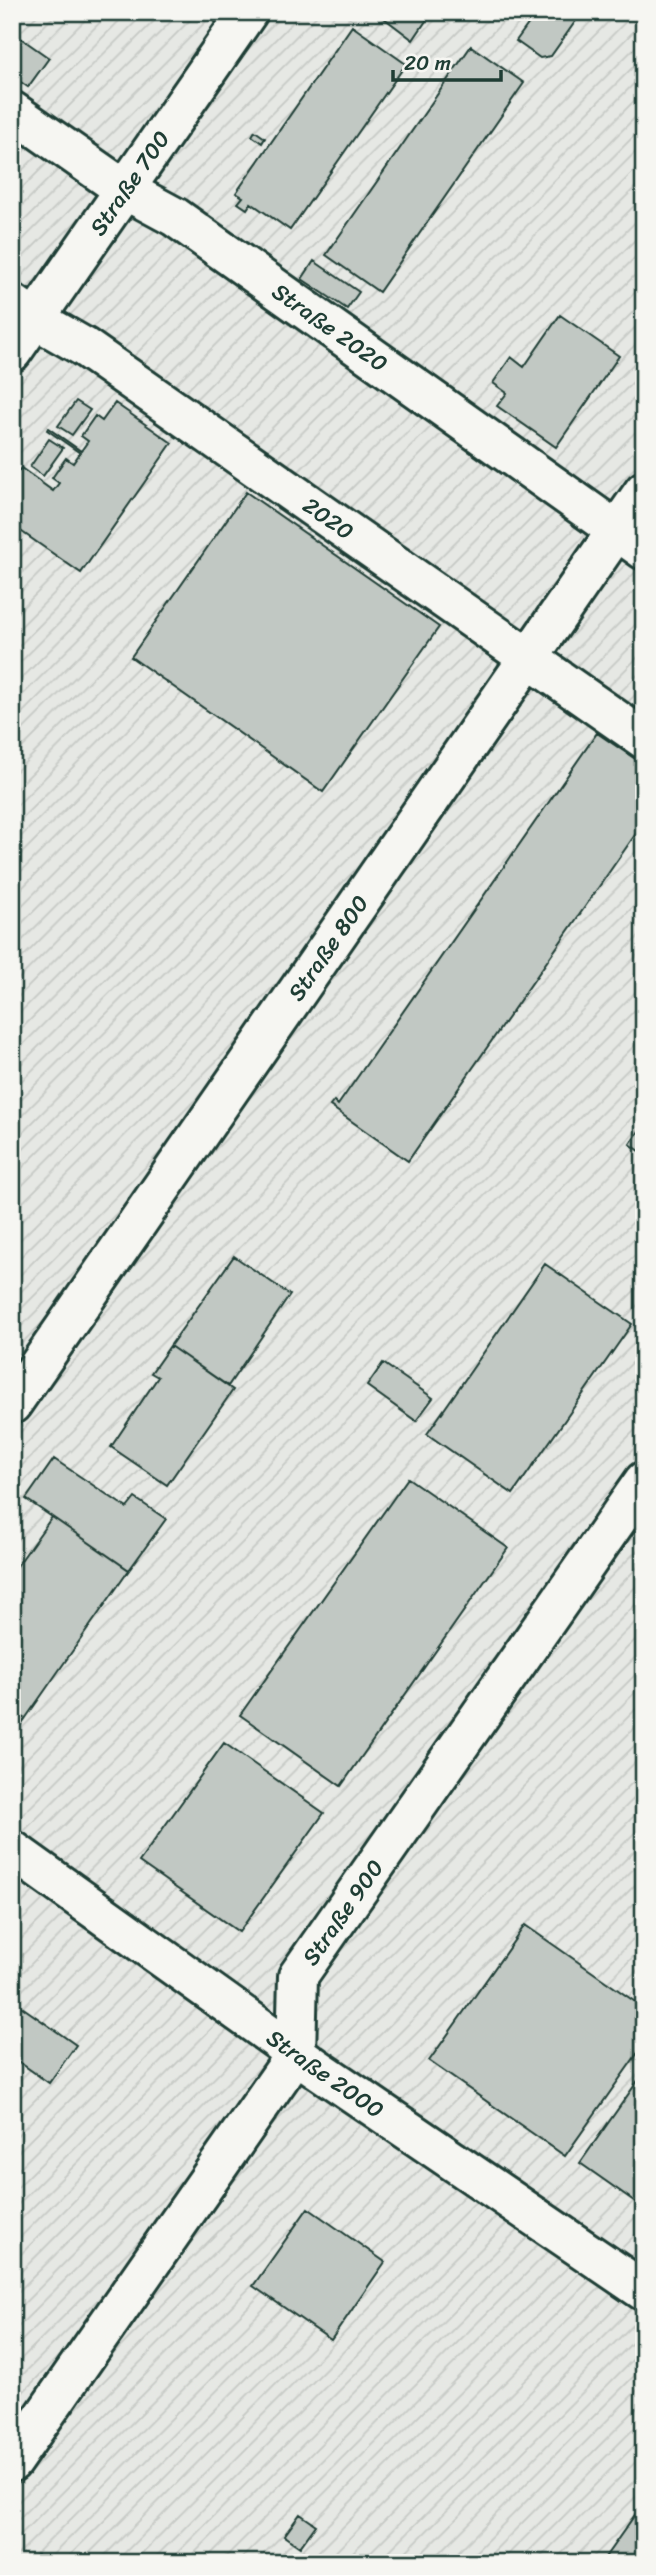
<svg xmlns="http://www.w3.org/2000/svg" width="656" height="2575" viewBox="0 0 656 2575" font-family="Sriracha,sans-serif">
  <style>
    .industrial { fill: url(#industrial-furrows) }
    .building { fill: #c1c8c3; stroke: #1f3d34; stroke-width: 2 }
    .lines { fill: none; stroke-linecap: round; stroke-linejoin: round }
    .minor-casing { stroke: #1f3d34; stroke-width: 44 }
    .minor { stroke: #f6f6f2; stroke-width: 38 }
    .labels { text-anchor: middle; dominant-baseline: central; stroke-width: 5; stroke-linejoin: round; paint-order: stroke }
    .street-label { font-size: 23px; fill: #1f3d34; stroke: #f6f6f2 }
  </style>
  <defs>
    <pattern id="industrial-furrows" width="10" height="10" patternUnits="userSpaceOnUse" patternTransform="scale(1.75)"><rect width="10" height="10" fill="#e6e8e4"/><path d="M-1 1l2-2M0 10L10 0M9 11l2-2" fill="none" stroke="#c5c8c4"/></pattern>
  </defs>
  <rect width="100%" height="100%" fill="#f6f6f2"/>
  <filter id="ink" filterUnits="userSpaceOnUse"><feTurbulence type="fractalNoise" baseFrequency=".0143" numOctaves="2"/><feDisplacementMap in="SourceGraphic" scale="14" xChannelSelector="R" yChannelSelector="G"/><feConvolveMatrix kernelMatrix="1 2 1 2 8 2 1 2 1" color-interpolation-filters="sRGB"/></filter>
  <g filter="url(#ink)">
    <path class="industrial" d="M12,12H644V2563H12Z"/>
    <path class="building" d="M376,12H432L413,40Z
      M537,12H582L551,56L540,58L516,41Z
      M352,26L406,64L290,230L251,203L247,209L238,203L243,197L236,193Z
      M12,32L49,58L28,87L12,76Z
      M471,46L524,83L379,292L326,255Z
      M255,131L265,138L262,143L252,136Z
      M314,261L359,292L347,309L302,279Z
      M560,315L619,356L556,447L497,406L507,393L493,383L511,357L524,367Z
      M76,401L90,410L72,435L58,426Z
      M115,403L172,443L81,573L12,525V480L21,468L53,491L59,483L52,478L66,458L73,463L80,453L47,430L48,428L81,451L88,441L81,436L95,416L102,421Z
      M49,439L63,448L43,476L30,467Z
      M246,492L439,627L323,792L131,657Z
      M597,733L644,765V822L408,1161L330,1106L334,1101L338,1105Z
      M644,1124V1154L630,1144Z
      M234,1256L290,1295L228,1386L170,1346Z
      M545,1264L632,1324L513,1494L427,1434Z
      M170,1346L233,1390L167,1485L111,1447L158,1377L151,1373Z
      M383,1363L433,1398L416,1421L367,1386Z
      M54,1459L127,1508L135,1498L166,1519L129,1570L26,1499Z
      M408,1478L508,1548L341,1786L240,1715Z
      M52,1517L129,1570L25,1719L12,1711V1573Z
      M12,1711L25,1719L12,1737Z
      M224,1743L324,1813L239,1932L139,1862Z
      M525,1925L644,2008V2044L565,2156L429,2061Z
      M12,2000L76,2045L49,2083L12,2057Z
      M644,2072V2208L580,2163Z
      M308,2208L385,2262L331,2340L253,2286Z
      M644,2502V2563H601Z
      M300,2514L316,2525L300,2547L284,2536Z
      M37,2555L48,2563H32Z"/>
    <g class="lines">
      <defs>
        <g id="minor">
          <path id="s1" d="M12,111L125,190L175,217L644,550"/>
          <path id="s2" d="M12,303L35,319L84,347L644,739"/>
          <path id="s3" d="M12,352L248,12"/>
          <path id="s4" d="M12,1404L644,491"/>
          <path id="s5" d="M12,1850L315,2067L644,2291"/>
          <path id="s6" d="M12,2462L296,2054L298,1976L644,1481"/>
        </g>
      </defs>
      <use href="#minor" class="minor-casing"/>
      <use href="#minor" class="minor"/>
    </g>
  </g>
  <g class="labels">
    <g class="street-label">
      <text stroke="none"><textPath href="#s3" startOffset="206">Straße 700</textPath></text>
      <text stroke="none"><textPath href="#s1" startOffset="385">Straße 2020</textPath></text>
      <text stroke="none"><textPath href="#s2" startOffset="383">2020</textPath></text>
      <text stroke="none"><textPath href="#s4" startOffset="555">Straße 800</textPath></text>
      <text stroke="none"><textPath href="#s6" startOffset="653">Straße 900</textPath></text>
      <text stroke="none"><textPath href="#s5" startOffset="385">Straße 2000</textPath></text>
    </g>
  </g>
  <rect width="656" height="2575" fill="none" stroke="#f6f6f2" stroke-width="42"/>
  <rect x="21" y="21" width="614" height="2533" fill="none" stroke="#1f3d34" stroke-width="2.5" filter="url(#ink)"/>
  <path d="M393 70v10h108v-10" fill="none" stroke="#1f3d34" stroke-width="3.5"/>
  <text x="404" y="70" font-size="21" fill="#1f3d34" stroke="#f6f6f2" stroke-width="5" paint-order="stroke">20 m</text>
</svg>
